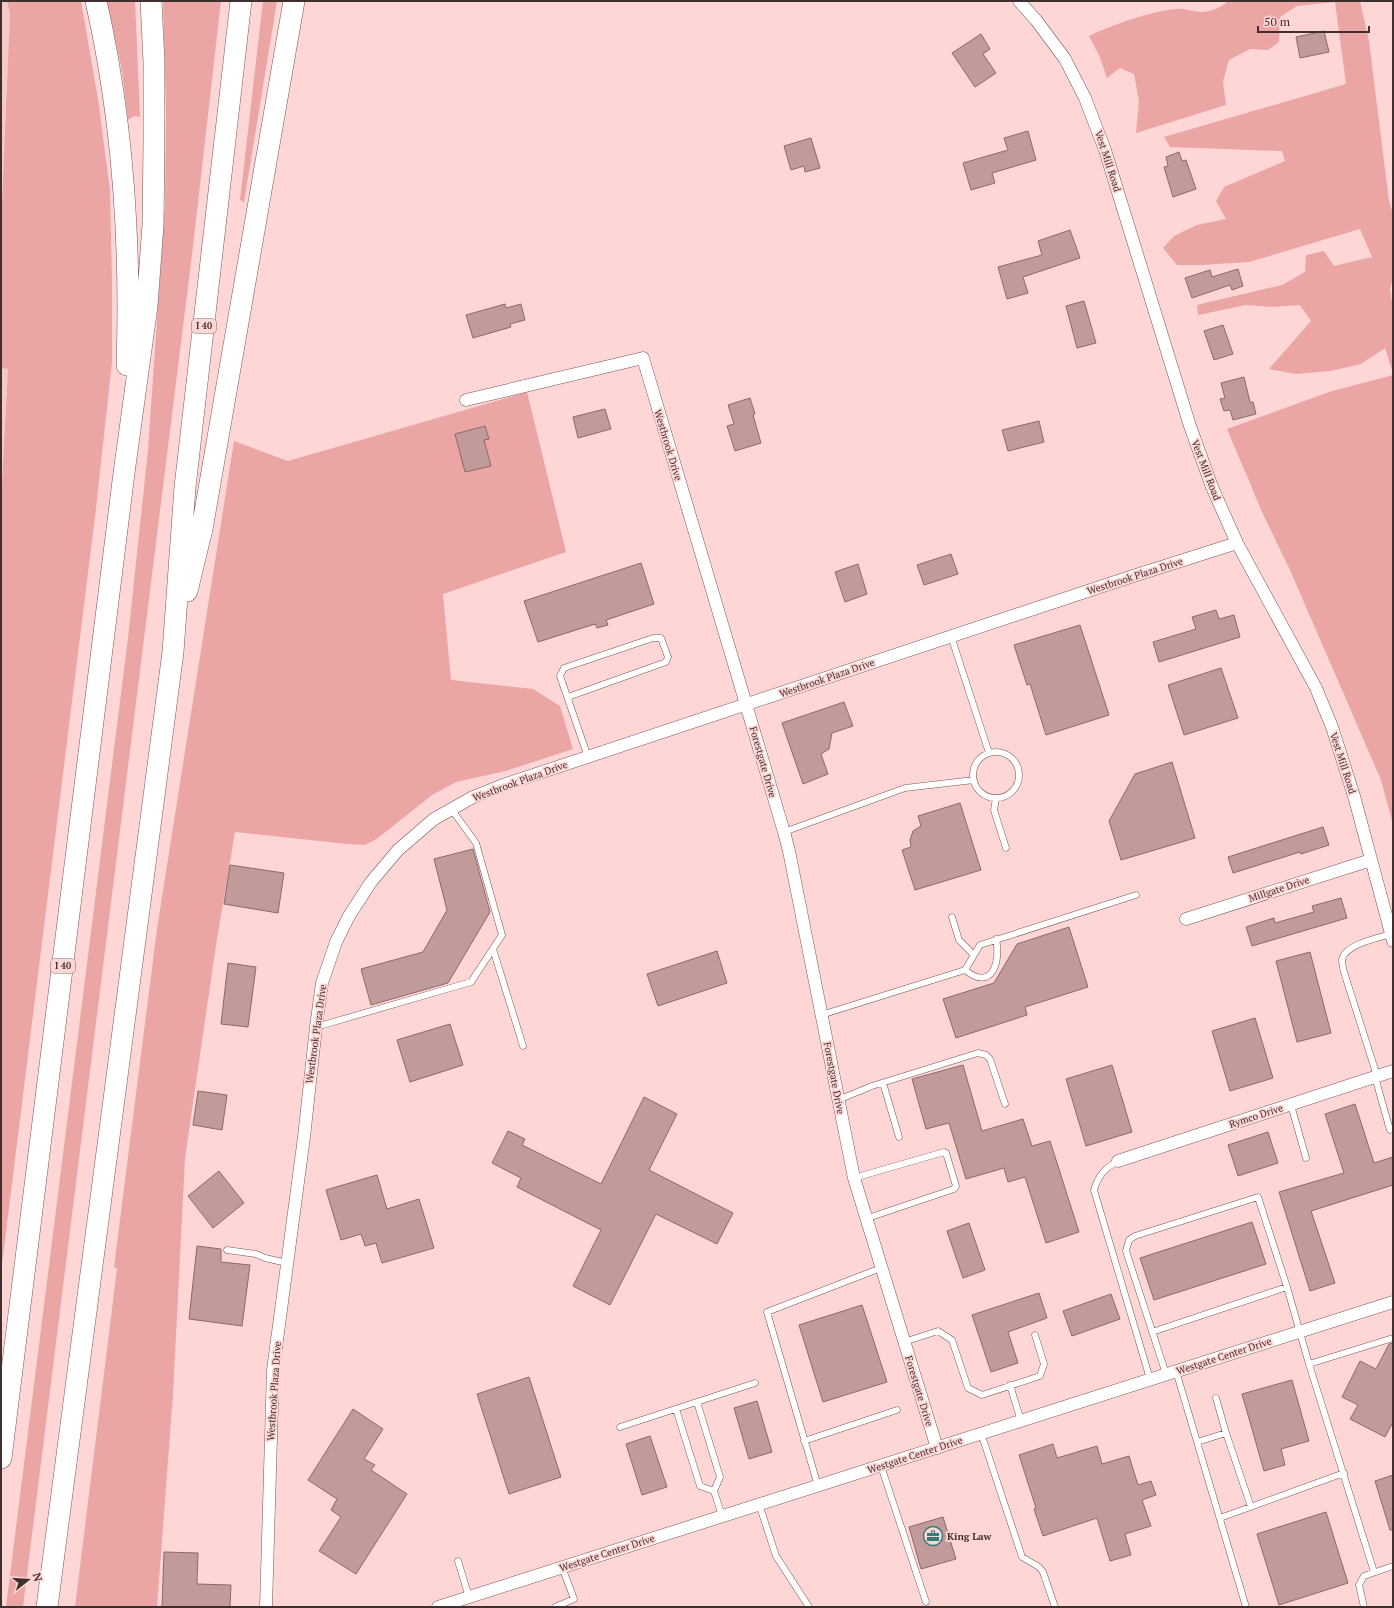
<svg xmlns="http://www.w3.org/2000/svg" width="1394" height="1608" viewBox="0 0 1394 1608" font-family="'PT Serif',serif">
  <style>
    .built { fill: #f8c8c7 }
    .green { fill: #eaa5a4 }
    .building { fill: #c19b9a; stroke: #8c6969 }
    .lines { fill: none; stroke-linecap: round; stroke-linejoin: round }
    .lane-casing { stroke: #775554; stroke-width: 7 }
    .street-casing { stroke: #775554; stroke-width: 13 }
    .highway-casing { stroke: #775554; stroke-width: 22 }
    .lane { stroke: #fff; stroke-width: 6 }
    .street { stroke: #fff; stroke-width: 12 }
    .highway { stroke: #fff; stroke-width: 21 }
    .labels { text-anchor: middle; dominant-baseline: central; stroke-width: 3.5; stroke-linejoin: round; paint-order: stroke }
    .shield { fill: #fed6d5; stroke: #786261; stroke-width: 1 }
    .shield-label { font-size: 9px; font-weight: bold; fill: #3f302f }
    .street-label { font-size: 10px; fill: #3f302f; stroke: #fed6d5 }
    .poi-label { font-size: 10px; font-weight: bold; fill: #3f302f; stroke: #fed6d5; text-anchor: start }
  </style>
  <rect width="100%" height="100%" fill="#fed6d5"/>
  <path class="built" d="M1,1H7L10,13L1,227Z
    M1,368L8,369L1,503Z"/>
  <path class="green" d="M7,1H81L98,99L110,190L112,283V362L95,517L1,1272V503L8,369L1,368V227L10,13Z
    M107,1H135L140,117L134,116L128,120L122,71Z
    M163,1H221L192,255L23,1607H6L128,638L148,450L165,205L166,109Z
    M263,1H277L244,202L240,200Z
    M1229,1H1360L1369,41L1389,201L1393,213V278L1390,289L1393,308V373L1385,348L1361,364L1330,371L1296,374L1269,369L1311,321L1300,305L1271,307L1246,305L1198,315L1197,305L1282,285L1305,272L1306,255L1324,251L1334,266L1372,257L1360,229L1249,262L1201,265H1177L1163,248L1174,236L1197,225L1226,219L1216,201L1224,187L1285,161L1282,151L1170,147L1164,137L1346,84L1335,2L1297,6L1280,17L1279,42L1268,50L1250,49L1229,60L1223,82L1226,105L1136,133L1139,101L1134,74L1120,68L1107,78L1099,55L1089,36C1112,25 1151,11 1177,9C1186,8 1195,13 1204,12C1213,11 1222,6 1229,1Z
    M1393,375V824L1381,780L1290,570L1263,514L1227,429L1329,392Z
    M527,392L566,552L443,594L451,680L533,689L560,706L573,749L506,771L456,782L432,795L378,838L365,845L347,844L235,832L216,945L185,1158L173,1394L157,1607H75L117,1269L114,1267L157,929L234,441L288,461Z"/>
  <path class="building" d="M1324,31L1329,52L1300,58L1296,37Z
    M981,34L990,49L983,54L996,73L975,87L952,53Z
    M1028,131L1036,160L992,173L995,183L971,190L963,163L1008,150L1004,138Z
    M811,138L820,168L805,172L804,166L791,170L784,146Z
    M1179,152L1182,161L1186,160L1196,189L1173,197L1164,167L1168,166L1166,157Z
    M1070,230L1080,258L1023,277L1028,293L1007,299L998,267L1042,255L1038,241Z
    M1238,269L1243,286L1232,290L1230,285L1192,298L1185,278L1210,270L1212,277Z
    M1084,301L1096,343L1077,348L1066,306Z
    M505,304L506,308L521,304L525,320L510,324L511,327L473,338L466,315Z
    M1223,325L1233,354L1214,360L1204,331Z
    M1244,377L1250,402H1253L1256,414L1233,420L1230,410L1224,411L1220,399L1225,398L1221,383Z
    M750,398L755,414L753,415L761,443L735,451L727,426L734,424L728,405Z
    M605,409L611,429L578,438L573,417Z
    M1039,421L1044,442L1008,451L1002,430Z
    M485,426L489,439L484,440L491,466L465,472L455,434Z
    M951,554L958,574L924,585L917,565Z
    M641,563L654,604L606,620L608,625L597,628L595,624L538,642L524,601Z
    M858,564L867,594L845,602L835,572Z
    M1216,610L1219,619L1234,615L1240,637L1159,662L1153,642L1196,629L1192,617Z
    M1080,625L1109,715L1046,735L1030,684L1027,685L1014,645Z
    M1221,668L1238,718L1184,735L1168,685Z
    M844,702L853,726L832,733L829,749L821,754L828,774L803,784L782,723Z
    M1172,762L1195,838L1121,860L1109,821L1135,774Z
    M960,803L981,870L915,890L902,850L911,847L910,840L913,831L921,826L918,816Z
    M1323,827L1329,845L1301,854L1300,852L1233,873L1228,857Z
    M473,849L490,912L448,983L371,1005L361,969L423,952L447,910L434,859Z
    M230,865L284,873L278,913L224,904Z
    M1341,898L1347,918L1252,946L1246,927L1274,918L1275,923L1314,912L1312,906Z
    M1069,927L1088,987L1025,1007L1027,1015L956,1038L943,999L994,983L1017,944Z
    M717,951L727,983L658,1006L647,974Z
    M1310,952L1331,1033L1297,1042L1276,961Z
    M228,963L256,967L248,1027L221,1024Z
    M1255,1018L1273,1078L1230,1091L1212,1031Z
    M450,1024L463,1065L410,1082L397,1040Z
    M963,1065L982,1131L1023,1119L1032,1146L1050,1141L1079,1232L1046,1243L1025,1177L1008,1182L1004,1168L966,1179L949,1123L926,1129L912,1079Z
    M1112,1065L1132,1132L1086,1146L1066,1079Z
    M198,1091L227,1095L222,1130L193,1125Z
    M644,1097L677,1114L649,1170L733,1213L717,1244L656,1214L610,1305L573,1286L601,1230L517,1187L521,1178L492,1163L508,1131L525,1139L522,1145L601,1184Z
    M1355,1104L1374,1163L1393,1157V1185L1311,1211L1335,1283L1310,1291L1279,1192L1344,1173L1325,1114Z
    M1268,1132L1278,1163L1238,1176L1228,1145Z
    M219,1171L244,1203L213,1228L188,1196Z
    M377,1175L387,1209L419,1199L434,1248L382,1263L376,1243L365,1246L361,1234L341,1240L326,1190Z
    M1252,1222L1266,1264L1154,1300L1140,1258Z
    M969,1223L985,1270L963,1278L947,1231Z
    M197,1246L221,1249V1262L250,1265L242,1326L189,1319Z
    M1039,1293L1047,1318L1008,1332L1018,1363L991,1372L972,1315Z
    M1111,1294L1120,1319L1072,1336L1063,1311Z
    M862,1305L887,1382L823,1402L799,1325Z
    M1393,1343V1422L1385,1437L1350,1419L1358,1405L1342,1397L1360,1361L1376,1369L1389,1344Z
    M529,1377L561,1477L509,1494L477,1394Z
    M1292,1380L1309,1441L1281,1449L1285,1465L1264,1471L1242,1394Z
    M757,1401L772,1452L749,1459L734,1408Z
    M353,1409L383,1429L364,1459L375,1465L371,1470L407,1494L356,1574L319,1551L341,1517L331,1510L337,1499L308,1480Z
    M650,1436L667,1487L642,1495L626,1444Z
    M1053,1444L1057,1458L1097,1446L1102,1464L1129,1456L1138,1485L1151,1481L1156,1495L1142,1500L1151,1526L1125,1534L1131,1555L1110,1561L1097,1518L1043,1536L1034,1509L1036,1508L1019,1455Z
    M1393,1475V1530H1390L1375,1481Z
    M1326,1512L1348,1583L1279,1605L1257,1534Z
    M943,1517L956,1559L921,1569L909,1527Z
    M164,1552L198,1553L197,1584L231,1585L230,1607H162Z"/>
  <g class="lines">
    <defs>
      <path id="lane" d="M951,636L989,753
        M568,697L666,662L668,657L661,638H653L564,668L560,676L588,757
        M973 775a23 23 0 1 1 46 0a23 23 0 1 1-46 0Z
        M996,798L994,810L1006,848
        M784,832L905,788L974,780
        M952,917L959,940L974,955
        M493,949L523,1046
        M965,970C992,992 1001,962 996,939
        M821,1015L965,970L980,945L1136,895
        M316,1027L471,982L502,935L476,843L452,810
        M1377,1076L1344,972C1343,968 1342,963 1342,959C1346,944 1378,938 1391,934
        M1375,1077L1390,1130
        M883,1083L899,1137
        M838,1100L872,1086L978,1053L986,1055L990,1059L1005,1104
        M1291,1105L1306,1158
        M1118,1161C1105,1168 1098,1176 1094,1190L1150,1379
        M854,1178L944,1152L946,1153L956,1186L954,1189L951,1190L865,1219
        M227,1250L256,1254L265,1258L287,1263
        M1152,1332L1287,1287
        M904,1342L938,1331L952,1340L968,1388L982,1395L1040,1376L1044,1364L1035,1335
        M1309,1364L1374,1572
        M1176,1371L1246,1607
        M1166,1374L1126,1251L1129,1240L1135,1236L1258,1197L1287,1287L1309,1364L1393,1338
        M1010,1385L1021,1421
        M1216,1398L1226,1433
        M697,1402L720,1477L714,1491L722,1516
        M676,1409L700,1486L714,1491
        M620,1427L755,1383
        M981,1433L1022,1557L1039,1567L1043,1572L1055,1607
        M804,1441L897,1410
        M1197,1442L1226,1433L1251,1507
        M881,1466L926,1602
        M818,1486L767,1312L881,1268
        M759,1504L776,1556L809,1607
        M1220,1518L1344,1473
        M458,1561L469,1597
        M555,1607L574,1599L562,1567
        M1364,1607L1359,1585L1364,1576L1393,1566"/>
      <path id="street" d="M1019,1L1036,20L1065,59L1085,98L1105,150L1190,426L1212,487L1237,543L1316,688L1332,727L1354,796L1393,941
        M466,400L643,358L784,832L789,851L854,1178L937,1448
        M1186,919L1371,860
        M1118,1161L1393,1071
        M266,1607L273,1370L304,1137L316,1027L322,983L336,942L349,916L371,882L398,850L434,819L473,797L503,785L1130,577L1237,543
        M438,1607L1393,1302"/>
      <path id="highway" d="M96,1C123,120 131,243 127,365
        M187,591L202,529L294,1
        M1,1458L124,473L147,306L153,225L154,143V62L151,1
        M47,1607L173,652L185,487L241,1"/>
    </defs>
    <use href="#lane" class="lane-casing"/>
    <use href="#street" class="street-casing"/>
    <use href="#highway" class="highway-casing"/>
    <use href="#lane" class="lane"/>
    <use href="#street" class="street"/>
    <use href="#highway" class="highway"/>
  </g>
  <defs>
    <symbol id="office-ring" viewBox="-11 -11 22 22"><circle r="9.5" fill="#fed6d5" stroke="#347d7e" stroke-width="1.5"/><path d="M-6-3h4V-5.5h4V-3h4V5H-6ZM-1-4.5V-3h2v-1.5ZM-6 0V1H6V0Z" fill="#347d7e"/></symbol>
  </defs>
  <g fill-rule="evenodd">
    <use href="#office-ring" x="922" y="1525" width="22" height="22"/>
  </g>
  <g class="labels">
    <g class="shield">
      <rect x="192" y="319" width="24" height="14" rx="3"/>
      <rect x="51" y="959" width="24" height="14" rx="3"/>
    </g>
    <g class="shield-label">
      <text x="204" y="326">I 40</text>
      <text x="63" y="966">I 40</text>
    </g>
    <g class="street-label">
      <text transform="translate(1108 161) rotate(72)">Vest Mill Road</text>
      <text transform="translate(668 445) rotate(73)">Westbrook Drive</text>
      <text transform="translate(1206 470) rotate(69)">Vest Mill Road</text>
      <text transform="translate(1135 576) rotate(-18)">Westbrook Plaza Drive</text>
      <text transform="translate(827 678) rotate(-19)">Westbrook Plaza Drive</text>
      <text transform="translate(763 762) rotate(74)">Forestgate Drive</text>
      <text transform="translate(1343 763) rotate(72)">Vest Mill Road</text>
      <text transform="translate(520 781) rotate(-20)">Westbrook Plaza Drive</text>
      <text transform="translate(1279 889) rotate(-18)">Millgate Drive</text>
      <text transform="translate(316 1034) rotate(-82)">Westbrook Plaza Drive</text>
      <text transform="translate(834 1078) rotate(79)">Forestgate Drive</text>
      <text transform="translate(1256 1116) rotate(-18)">Rymco Drive</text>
      <text transform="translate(1224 1356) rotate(-18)">Westgate Center Drive</text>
      <text transform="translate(274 1391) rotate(-86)">Westbrook Plaza Drive</text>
      <text transform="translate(919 1391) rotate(73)">Forestgate Drive</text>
      <text transform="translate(915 1455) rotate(-18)">Westgate Center Drive</text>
      <text transform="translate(607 1553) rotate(-18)">Westgate Center Drive</text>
    </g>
    <g class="poi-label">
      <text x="947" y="1536">King Law</text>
    </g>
  </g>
  <rect width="1394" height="1608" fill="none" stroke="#3f302f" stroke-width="4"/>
  <g transform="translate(28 1580) rotate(73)" stroke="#fed6d5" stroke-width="3" paint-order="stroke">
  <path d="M0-3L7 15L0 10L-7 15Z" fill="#3f302f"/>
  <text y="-6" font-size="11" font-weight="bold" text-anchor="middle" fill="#3f302f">N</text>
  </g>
  <path d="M1258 26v6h111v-6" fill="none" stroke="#3f302f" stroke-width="2"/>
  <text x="1264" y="26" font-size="12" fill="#3f302f" stroke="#fed6d5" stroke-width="3" paint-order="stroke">50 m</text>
</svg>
